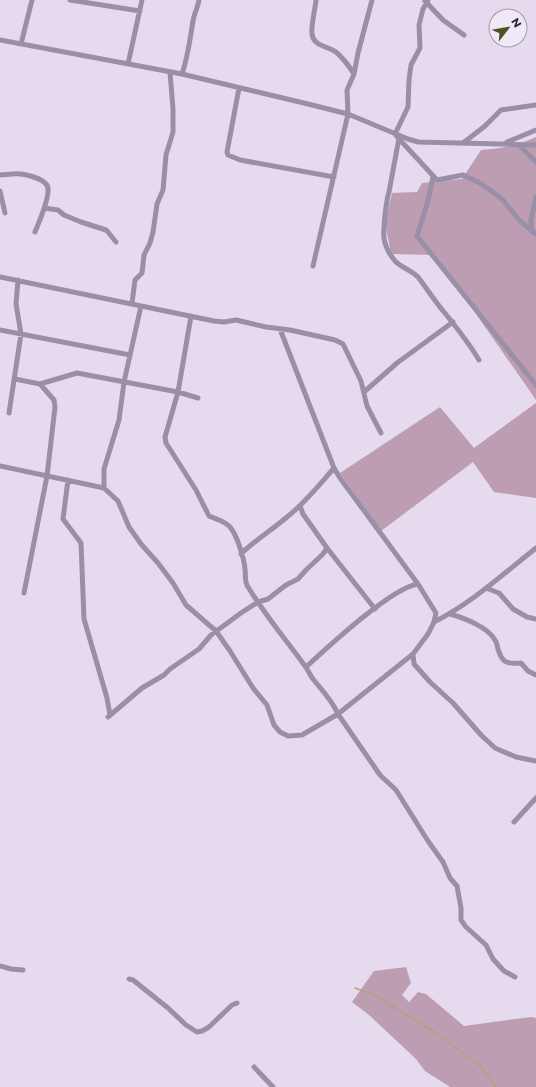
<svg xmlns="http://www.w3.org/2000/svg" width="536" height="1087" viewBox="0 0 536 1087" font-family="Montserrat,sans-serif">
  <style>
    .green { fill: #bc9db1 }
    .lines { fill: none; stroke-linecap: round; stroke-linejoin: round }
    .stream { stroke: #a6a87e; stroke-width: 1.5 }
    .street { stroke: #9a8fa8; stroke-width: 5 }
  </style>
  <rect width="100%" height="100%" fill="#e6dbee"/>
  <path class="green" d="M536,137V400L435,255L391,254L385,222L392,193L417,192L422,183L462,179L481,150C503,148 516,146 536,137Z
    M536,403V498L494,492L473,462L381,531L340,473L440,407L474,448Z
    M406,967L411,983L402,995L409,1002L418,992L426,994L464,1026L531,1017L536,1018V1087H450L425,1071L416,1059L369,1015L352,1002L374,971Z"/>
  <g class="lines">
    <path class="stream" d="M355,988L376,996L435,1032L481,1067L496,1087"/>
    <path class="street" d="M70,0L140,11
      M316,0C315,11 311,24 312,34C314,47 328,46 336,52C343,58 349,66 354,74
      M428,0L423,9L419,25L420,48L411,65L409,80L408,107L395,134L401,141L437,180L463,175L480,183L502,199L519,220L536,234
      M425,1L443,20L464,35
      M0,40L182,74L308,104L348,114L408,139L418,142L536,145
      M21,44L32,0
      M128,64L142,0
      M182,74C188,57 190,39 193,21C194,14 198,7 199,0
      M239,88L227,152L228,155L240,160L334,177
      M399,138L389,192C386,201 383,229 384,238C385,246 390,255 395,261C402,268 411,270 418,277C427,289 435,301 444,312C457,328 469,343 479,360
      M507,142L536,130
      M463,143L485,126L501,110L536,105
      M519,145L536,162
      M0,175C4,175 8,174 13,174C21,173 48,178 48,189C49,200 39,222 35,232
      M433,177L428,201L417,236L536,385
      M0,191L5,213
      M44,208L58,210L64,215L81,222L106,230L108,232L116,242
      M532,232L531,220L536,197
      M313,266L348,114L347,90L354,74L358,53L372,0
      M0,277L214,321L224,322L236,320L266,327L290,330L335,340L343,344L361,381L367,406L381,433
      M132,303L135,280L142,273L144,255L150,243L153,232L157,204L163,190L166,155L173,132V109L170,72
      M191,316L178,392L165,437L166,443L196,490L209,516C216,519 225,521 230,527C237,535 244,558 245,569C246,576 244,581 248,587C265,615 286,640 305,666C308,670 310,675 313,679C322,690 332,700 338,714L380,775L396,790L428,841L443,862L450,878L457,886L461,908V920L466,927L486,945L493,959L504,971L515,977
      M0,330L130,355
      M15,379L40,384L54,400L55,407L47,476L24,593
      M40,384L77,373L178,392L198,398
      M364,392L397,363L453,322
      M9,413L21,334L16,304L18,280
      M0,466L104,488L118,501L129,527L141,544L158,563L173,583L186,605L216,631L230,651L253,688L267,705L274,725L280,732L288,736L302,735L338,714L413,654L428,634L434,622L436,613L418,584L340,478L334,468L280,329
      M68,480L63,519L81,543L84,619L107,698L110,715
      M104,488V469L119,420L124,382L141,306
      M327,548L375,609
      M241,554C255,540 272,530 287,517C305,503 319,485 334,468
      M486,588L499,593L513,609L527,617L536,619
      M450,614C464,618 488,627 495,640C497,642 497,646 498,649C502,663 507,664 521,663L528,671L536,675
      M434,622C472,603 503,574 536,548
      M413,654L414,664L430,682L453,703L481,735L495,748L516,757L536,761
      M306,667C328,647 391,588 418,584
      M108,717L142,688L164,675L170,669L199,649L211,635L241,613L258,602L268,599L286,585L298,579L306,570L323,554L327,548L303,514L300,506
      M514,822L536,798
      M0,966L11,969L23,970
      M129,979L133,980L168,1008L186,1025L197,1032L202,1031L209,1027L232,1005L237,1003
      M254,1067L273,1087"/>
  </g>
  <g transform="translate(508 28) rotate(59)"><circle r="19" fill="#f0e7f7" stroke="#a19ba9"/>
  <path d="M0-3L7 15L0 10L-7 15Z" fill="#4c5022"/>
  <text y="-6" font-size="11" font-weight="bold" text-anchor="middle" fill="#2b2833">N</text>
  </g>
</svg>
